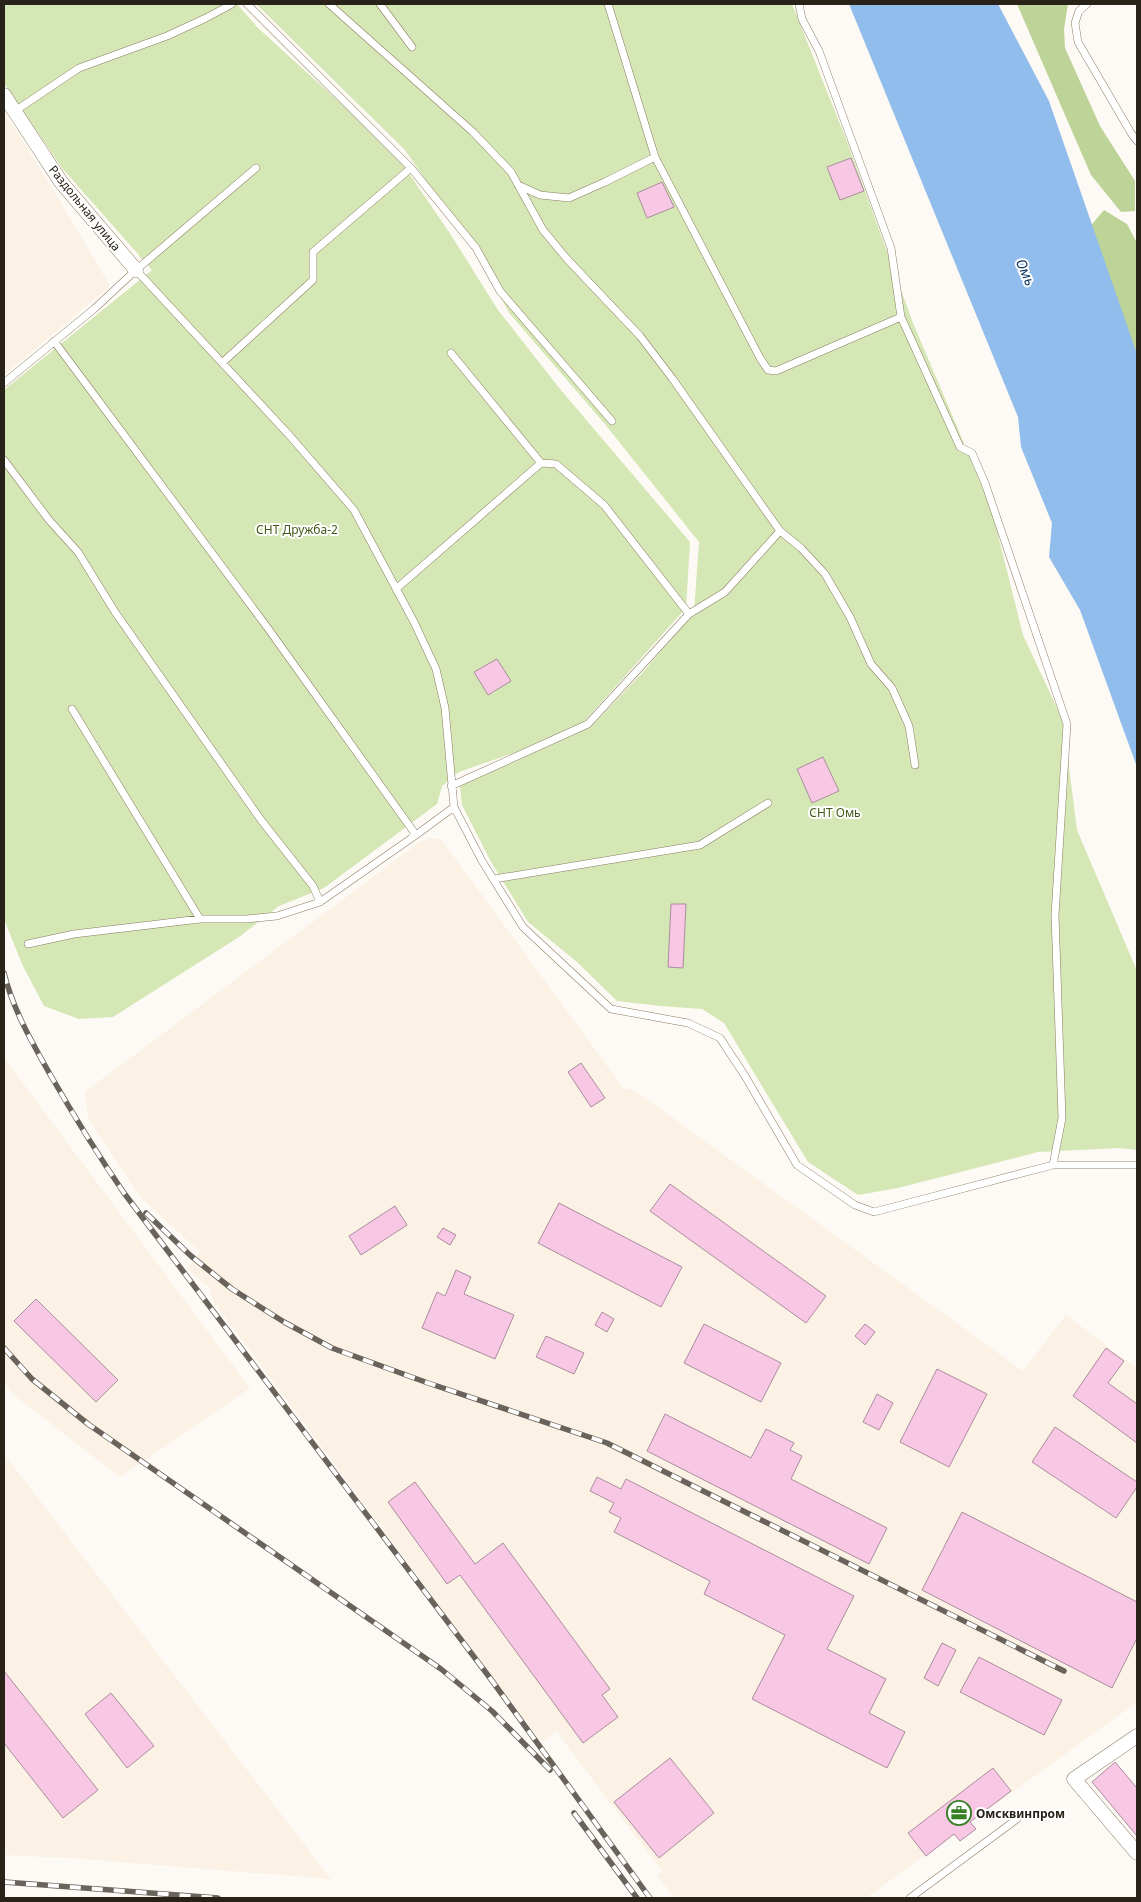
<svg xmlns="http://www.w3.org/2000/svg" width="1141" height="1902" viewBox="0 0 1141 1902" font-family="'Noto Sans',sans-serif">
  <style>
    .built { fill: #fbf1e4 }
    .green { fill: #d4e7b5 }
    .forest { fill: #bdd397 }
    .water { fill: #91bded }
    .building { fill: #f8c7e4; stroke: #a98d9d }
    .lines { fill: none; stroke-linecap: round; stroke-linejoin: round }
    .service-casing { stroke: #8c7b63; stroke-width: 8 }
    .minor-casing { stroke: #8c7b63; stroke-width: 15 }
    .service { stroke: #fff; stroke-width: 7 }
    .minor { stroke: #fff; stroke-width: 14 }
    .rail-casing { stroke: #69635b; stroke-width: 5.5 }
    .rail { stroke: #fff; stroke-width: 4; stroke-dasharray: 11; stroke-linecap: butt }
    .labels { text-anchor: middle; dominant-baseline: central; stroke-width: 4; stroke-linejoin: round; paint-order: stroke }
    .street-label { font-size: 12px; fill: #292218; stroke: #fff }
    .park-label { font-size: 12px; fill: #465819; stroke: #fff }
    .poi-label { font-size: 12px; font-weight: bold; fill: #292218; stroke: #fff; text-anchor: start }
    .water-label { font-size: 14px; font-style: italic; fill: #083763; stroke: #fff }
  </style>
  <rect width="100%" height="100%" fill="#fdf9f4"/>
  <path class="built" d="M4,112L57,196L110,286L4,375Z
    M431,838L441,839L624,1089L634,1090L1023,1371L1066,1315L1137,1369V1702L971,1822L976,1829L960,1841L954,1834L866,1898H675L657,1875L662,1871L556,1731L542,1743L213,1301L209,1287L187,1269L200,1252L140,1197L88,1118L85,1092L421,841Z
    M4,1058L250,1388L120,1477L14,1395L4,1382Z
    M4,1454L331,1879L70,1858L4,1855Z"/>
  <path class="green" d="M4,4H237L257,27L395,153L449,232L498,310L560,389L690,542L686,608L583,723L531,747L459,772L442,786L437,804L324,888L279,906L239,937L113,1017L79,1019L44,1006L22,964L4,919V390L152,270L62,168L4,83Z
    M256,4H792L848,144L913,323L991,507L1023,635L1063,721L1077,830L1137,971V1150L1120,1148L1038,1152L898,1188L858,1195L808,1162L724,1023L702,1009L660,1006L617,1001L577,962L528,922L491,862L462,805L460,786L591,727L643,672L694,612L699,542L604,423L510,314L471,246L405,150Z"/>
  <path class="forest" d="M1017,4H1068L1064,29L1065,48L1100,126L1135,181V211L1121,212L1091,175Z
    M1104,210L1127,224L1137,243V387L1083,235Z"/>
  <path class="water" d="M849,4H998L1049,101L1137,354V767L1080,610L1049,557L1052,523L1021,447L1018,417Z"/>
  <path class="building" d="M851,158L864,191L840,200L827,167Z
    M662,182L674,207L647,218L637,193Z
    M497,659L511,681L488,695L474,672Z
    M823,757L839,791L812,803L797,769Z
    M671,904H686L683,968L668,967Z
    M581,1063L605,1098L591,1107L568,1072Z
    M670,1184L826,1296L806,1323L650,1211Z
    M559,1203L682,1267L661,1307L538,1243Z
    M395,1206L407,1225L361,1255L349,1236Z
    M443,1228L456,1235L450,1245L437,1237Z
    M456,1270L471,1277L464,1294L514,1315L495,1359L422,1328L437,1292L445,1296Z
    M36,1299L118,1380L96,1402L14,1321Z
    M602,1312L614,1319L607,1332L595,1325Z
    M704,1324L781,1363L761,1402L684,1363Z
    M865,1324L875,1332L865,1345L855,1336Z
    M546,1336L584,1353L574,1374L536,1357Z
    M1106,1348L1124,1361L1108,1383L1137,1404V1443L1073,1396Z
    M937,1369L987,1394L949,1467L900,1442Z
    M877,1394L893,1403L879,1430L863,1422Z
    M665,1414L751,1458L766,1429L794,1443L790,1450L802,1456L791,1479L887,1528L869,1564L647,1451Z
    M1055,1427L1137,1482V1487L1116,1518L1032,1462Z
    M597,1477L621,1489L626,1479L854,1596L827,1649L886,1679L869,1713L905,1732L887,1768L752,1699L785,1635L704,1594L710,1581L614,1532L621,1518L609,1512L614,1503L590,1491Z
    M415,1482L475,1564L503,1543L610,1689L602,1695L618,1717L583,1743L460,1575L447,1584L388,1502Z
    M962,1512L1137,1602V1638L1112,1688L922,1590Z
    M942,1643L956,1650L938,1686L924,1678Z
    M979,1657L1062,1700L1044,1735L960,1692Z
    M4,1671L98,1790L63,1818L4,1743Z
    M111,1693L154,1746L127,1768L85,1714Z
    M670,1758L714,1813L659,1858L614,1802Z
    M1115,1762L1137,1788V1836L1092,1782Z
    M993,1768L1011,1791L970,1822L976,1829L960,1841L954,1834L926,1856L908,1833Z"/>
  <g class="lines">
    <defs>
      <path id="service" d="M247,4L411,168L476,248L500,291L612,421
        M329,4L473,132L511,172L543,230L567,259L640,336L672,378L780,531L801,548L825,574L850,617L871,664L892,688L909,726L915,765
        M380,4L412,47
        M799,4L802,19L819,51L891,248L901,317
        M1087,4L1079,11L1075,23L1078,42L1131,133L1137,141
        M15,111L79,68L167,36L206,18L232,4
        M518,185L540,195L569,198L605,182L655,157
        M136,270L290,436L354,510L414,622L436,669L445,708L454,807L482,861L523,927L611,1009L688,1023L720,1038L745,1076L797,1165L855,1205L874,1212L1053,1165L1062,1118L1055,915L1067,724L985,483L972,453L960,447L901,317L776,371L768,370L760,358L655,157L608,4
        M54,341L267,627L416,835
        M451,353L541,463
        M222,363L313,280V252L411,168
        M4,383L94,309L136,270L256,168
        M4,460L49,520L78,552L115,612L261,820L313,886L320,902
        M396,589L541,463L556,464L604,505L689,614
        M72,709L200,919
        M451,786L588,724L689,614L725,592L780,531
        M494,879L700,845L768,803
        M28,944L74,934L200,919H247L277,916L320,902L416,835L454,807
        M1053,1165H1137
        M910,1898L1017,1819"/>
      <path id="minor" d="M4,95L61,182L136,270
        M1137,1736L1074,1779L1137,1853"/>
    </defs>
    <use href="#service" class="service-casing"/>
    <use href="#minor" class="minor-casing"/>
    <use href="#service" class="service"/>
    <use href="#minor" class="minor"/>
    <defs>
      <path id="rail" d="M4,973C13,1010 33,1044 51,1076C74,1116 98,1155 124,1193L490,1678L650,1898
        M146,1213L191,1256L232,1289L284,1322L332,1348L428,1383L607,1443L1064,1671
        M4,1348L32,1379L88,1424L441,1669L492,1711L550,1770
        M574,1813L637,1898
        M4,1882L218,1898"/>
    </defs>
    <use href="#rail" class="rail-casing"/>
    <use href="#rail" class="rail"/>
  </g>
  <defs>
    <symbol id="office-ring" viewBox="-11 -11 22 22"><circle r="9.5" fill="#fff" stroke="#388026" stroke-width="1.5"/><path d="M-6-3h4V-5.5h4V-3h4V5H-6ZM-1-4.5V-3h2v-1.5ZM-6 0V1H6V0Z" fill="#388026"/></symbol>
  </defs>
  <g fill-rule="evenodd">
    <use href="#office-ring" x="945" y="1799" width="28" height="28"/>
  </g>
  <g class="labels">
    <g class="street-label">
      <text transform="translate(85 208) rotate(51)">Раздольная улица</text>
    </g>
    <g class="park-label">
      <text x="297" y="529">СНТ Дружба-2</text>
      <text x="835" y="812">СНТ Омь</text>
    </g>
    <g class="poi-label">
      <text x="976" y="1813">Омсквинпром</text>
    </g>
    <g class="water-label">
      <text transform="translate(1026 272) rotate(67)">Омь</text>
    </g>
  </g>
  <rect width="1141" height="1902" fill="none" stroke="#292218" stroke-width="10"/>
</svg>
